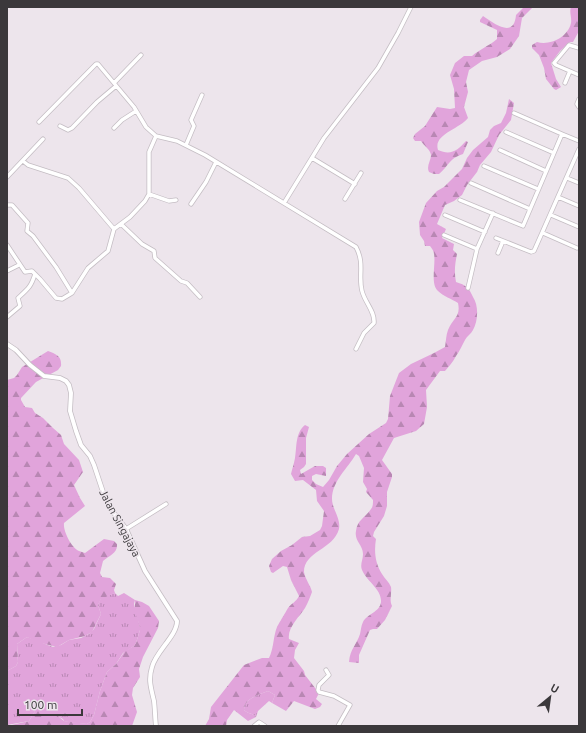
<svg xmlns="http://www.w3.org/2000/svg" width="586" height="733" viewBox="0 0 586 733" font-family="Ubuntu,sans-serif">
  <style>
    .grass { fill: url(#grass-tufts) }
    .forest { fill: url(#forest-firs) }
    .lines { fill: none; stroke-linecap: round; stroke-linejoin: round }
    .minor-casing { stroke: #c4bdc3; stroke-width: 5 }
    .tertiary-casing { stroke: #c4bdc3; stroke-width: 5.5 }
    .minor { stroke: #fff; stroke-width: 3.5 }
    .tertiary { stroke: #fff; stroke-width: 4 }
    .labels { text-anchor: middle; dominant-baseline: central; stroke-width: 3.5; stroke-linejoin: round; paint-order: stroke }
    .street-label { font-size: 11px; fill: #3b383b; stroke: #ede5ec }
  </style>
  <defs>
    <pattern id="grass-tufts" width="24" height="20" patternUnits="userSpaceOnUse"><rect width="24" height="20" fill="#e1a4db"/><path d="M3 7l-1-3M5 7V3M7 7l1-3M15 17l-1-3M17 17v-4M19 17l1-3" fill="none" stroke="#b887b3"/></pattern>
    <pattern id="forest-firs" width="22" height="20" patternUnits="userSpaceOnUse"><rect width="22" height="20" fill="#e1a4db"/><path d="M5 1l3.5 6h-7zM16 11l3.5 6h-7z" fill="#b887b3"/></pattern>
  </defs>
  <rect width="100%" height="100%" fill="#ede5ec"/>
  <path class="grass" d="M115,593L118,596L124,593L135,600L134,604L140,627V630L136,643L134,646L123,653L116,664L107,672L100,691L94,715L90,722L87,724C80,723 72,723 64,721L63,719L40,707L37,708L29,721L7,725V671L16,666L18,662L17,644L27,637L53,647L61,645L69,640L81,638L89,634L94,629L101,614L98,605L101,598Z
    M268,691L275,695L272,703L269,701L258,711L256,717C253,713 248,714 244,710C244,699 260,694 268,691Z"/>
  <path class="forest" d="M524,7H533L522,18L519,36L510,49L497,57L482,61L469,70L466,82L468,92L464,107L468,118C460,129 433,134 438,150C451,156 458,150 466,141L468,142L463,154C448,159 449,166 439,174H434L429,172C426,166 431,161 431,155C430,149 424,146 421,141H415L413,138L415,134L425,126L437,107L450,109L455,108L454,89L450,75L455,63L464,56H472C480,49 489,46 497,39V30L480,22V20L483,16C496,25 514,38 516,15Z
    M571,7H579V31L573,42H570L560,51L551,63L556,79L561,87L556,90L554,89L546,79L544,68L539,55L532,48V45L537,42C550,46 568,37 571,23C572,18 569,12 571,7Z
    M509,99L514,103L511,120L499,135L491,152L480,165L477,172L467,185L462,195L454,201L445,205L437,224L446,229L442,238L454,244L453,250L457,254C455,264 454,272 456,282C466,285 469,288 473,297C479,306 478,321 473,330C471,334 467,336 465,340C462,345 460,351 456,356C453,362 449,366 445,371H440L426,390L427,407L424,424L416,431L394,438L382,460L392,474V477L387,492V506L384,516L374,532L373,536L376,539C374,551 375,563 382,574C385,579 389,582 391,587C392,594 389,600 392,606L385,620L377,629H373L370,630L359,655V663L349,662C350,649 357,644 360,634C361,630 361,626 363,622C367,614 380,612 381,602C382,590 368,582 363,572C359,565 363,561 363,554C363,545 354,541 356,531C357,520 366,517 371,509C373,507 373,503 373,500L366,492L367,489L363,482L364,468L359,456L356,454C348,468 332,481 332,499C332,509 341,518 339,529C333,550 304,551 304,572C305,579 311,586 312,592C310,597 308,603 305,608C300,616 287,628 289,639L299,643L295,650L294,658L304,671L305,675L319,693L316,699L322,704L320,707L315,709L294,701L286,711L272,703L275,695L268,691C260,694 244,699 244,710C248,714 253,713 256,717L248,721L234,710L227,720L226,726H205L209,719L211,707L244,665L262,658H269C274,648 273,637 277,627C278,625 287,610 288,608C292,603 296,602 299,596L291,580L287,567L283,566L273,573L271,572L269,566L272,559L281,551L292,545L302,537L310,536L320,530L322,526L324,511L317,501L316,490L303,480L295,481L291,474C292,469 294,464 295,458C297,447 295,433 305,425L309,427L306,438V464L304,467L300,470L301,474L315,466H323L326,468V476L316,474L312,476V480L316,484L323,487L329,480L337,466L347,454L369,434L386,423L388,419L390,396L399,373L411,364L434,353L445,347C446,341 446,335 448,330C453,318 461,317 458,303C452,299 443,296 438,291C430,284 436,264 434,254C434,251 432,249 430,246H425L424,241L420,235L419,222L426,203L437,191L444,187L462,169L467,158L473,150L488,137L490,130L494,126L501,123L506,113Z
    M48,351C56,354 62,356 61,366L58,370L36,382L21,398V400L25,407L32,408L35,413L43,418L53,428L61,435L64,444L79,460L83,472L74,485L80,498L85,506L64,523C63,531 71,547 79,551C81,552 83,552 85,553L104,539L114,541L117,544C118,553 109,556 103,561L100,573L102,577L110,578L116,584L114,590L115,593L101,599L98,605L101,614L92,632L85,636L69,640L57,647L37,642L27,637L17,644L18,662L16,666L7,671V380L14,378L17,375L22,367Z
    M135,600L142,602L149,606L159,621L158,628L143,657L139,669L140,677L133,688L132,695L137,712L132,726H7L29,721L37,708L41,707L53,712L64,721L87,724L90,722L94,715L100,691L107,672L116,664L125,651L134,646L136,643L140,630V627L135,612Z"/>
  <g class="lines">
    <defs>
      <path id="minor" d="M579,48L569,45L554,63L556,65L579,75
        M114,83L141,55
        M565,83L570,71
        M579,99L577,104L579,107
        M514,113L562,134
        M39,122L96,64H98L134,107L146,127L156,136L177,141L205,155L356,247C365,264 358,275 362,291C365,303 375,311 374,323L364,333L356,349
        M60,126L68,130L72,128L97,102L116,86
        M114,128L122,120L136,111
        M506,132L554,153
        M186,145L194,126L191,120L202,95
        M500,150L546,171
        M312,158L355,184
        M23,161L28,165L68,178L79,188L114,229
        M484,166L538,189
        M7,177L43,139
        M567,178L579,183
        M471,183L530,209
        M149,194L169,201L176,200
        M558,197L579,206
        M345,199L361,173
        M460,200L523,226L562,134L579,141
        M284,203L324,138L378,68L398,33L411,7
        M191,204L206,182L216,162
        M7,205H12L28,223L27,231L33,236L56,267L72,293
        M445,215L485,232
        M551,215L579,227
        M121,224L142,244L154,251L155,258L181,281L187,283L200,297
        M543,233L577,248
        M444,235L477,249L493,213
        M496,238L531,252L534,251L579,149
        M7,245L25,272L32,271L40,279L56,298L62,299L72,293L88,268L108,251L114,229L130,217L145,201L149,194V152L156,136
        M498,253L503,241
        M7,271L19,265
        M468,288L477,249
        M7,317L20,306L18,298C28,289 31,287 35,274
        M126,529L166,504
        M326,670L329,675L319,685L318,690L319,692L334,696L350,705L338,726
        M254,726L259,722L265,726"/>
      <path id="tertiary" d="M7,344L16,350L30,365L44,376L60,378L66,381L69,385L71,393L70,411L76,431L81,445L90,456L94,465L105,498L113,512L126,529L145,571L177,621C177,636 156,651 152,667C148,680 151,688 154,701C155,709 155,718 156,726"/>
    </defs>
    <use href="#minor" class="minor-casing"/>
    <use href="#tertiary" class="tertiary-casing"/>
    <use href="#minor" class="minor"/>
    <use href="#tertiary" class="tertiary"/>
  </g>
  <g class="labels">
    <g class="street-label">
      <text transform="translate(120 523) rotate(62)">Jalan Singajaya</text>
    </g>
  </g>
  <rect width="586" height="733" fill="none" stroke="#3b383b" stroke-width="16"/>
  <g transform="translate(550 697) rotate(29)" stroke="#ede5ec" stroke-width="3" paint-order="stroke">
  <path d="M0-3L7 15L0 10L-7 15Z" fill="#3b383b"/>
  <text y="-6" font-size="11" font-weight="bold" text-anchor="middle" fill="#3b383b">U</text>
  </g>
  <path d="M18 709v6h64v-6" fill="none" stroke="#3b383b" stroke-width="2"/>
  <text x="24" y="709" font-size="12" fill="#3b383b" stroke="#ede5ec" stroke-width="3" paint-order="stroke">100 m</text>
</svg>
